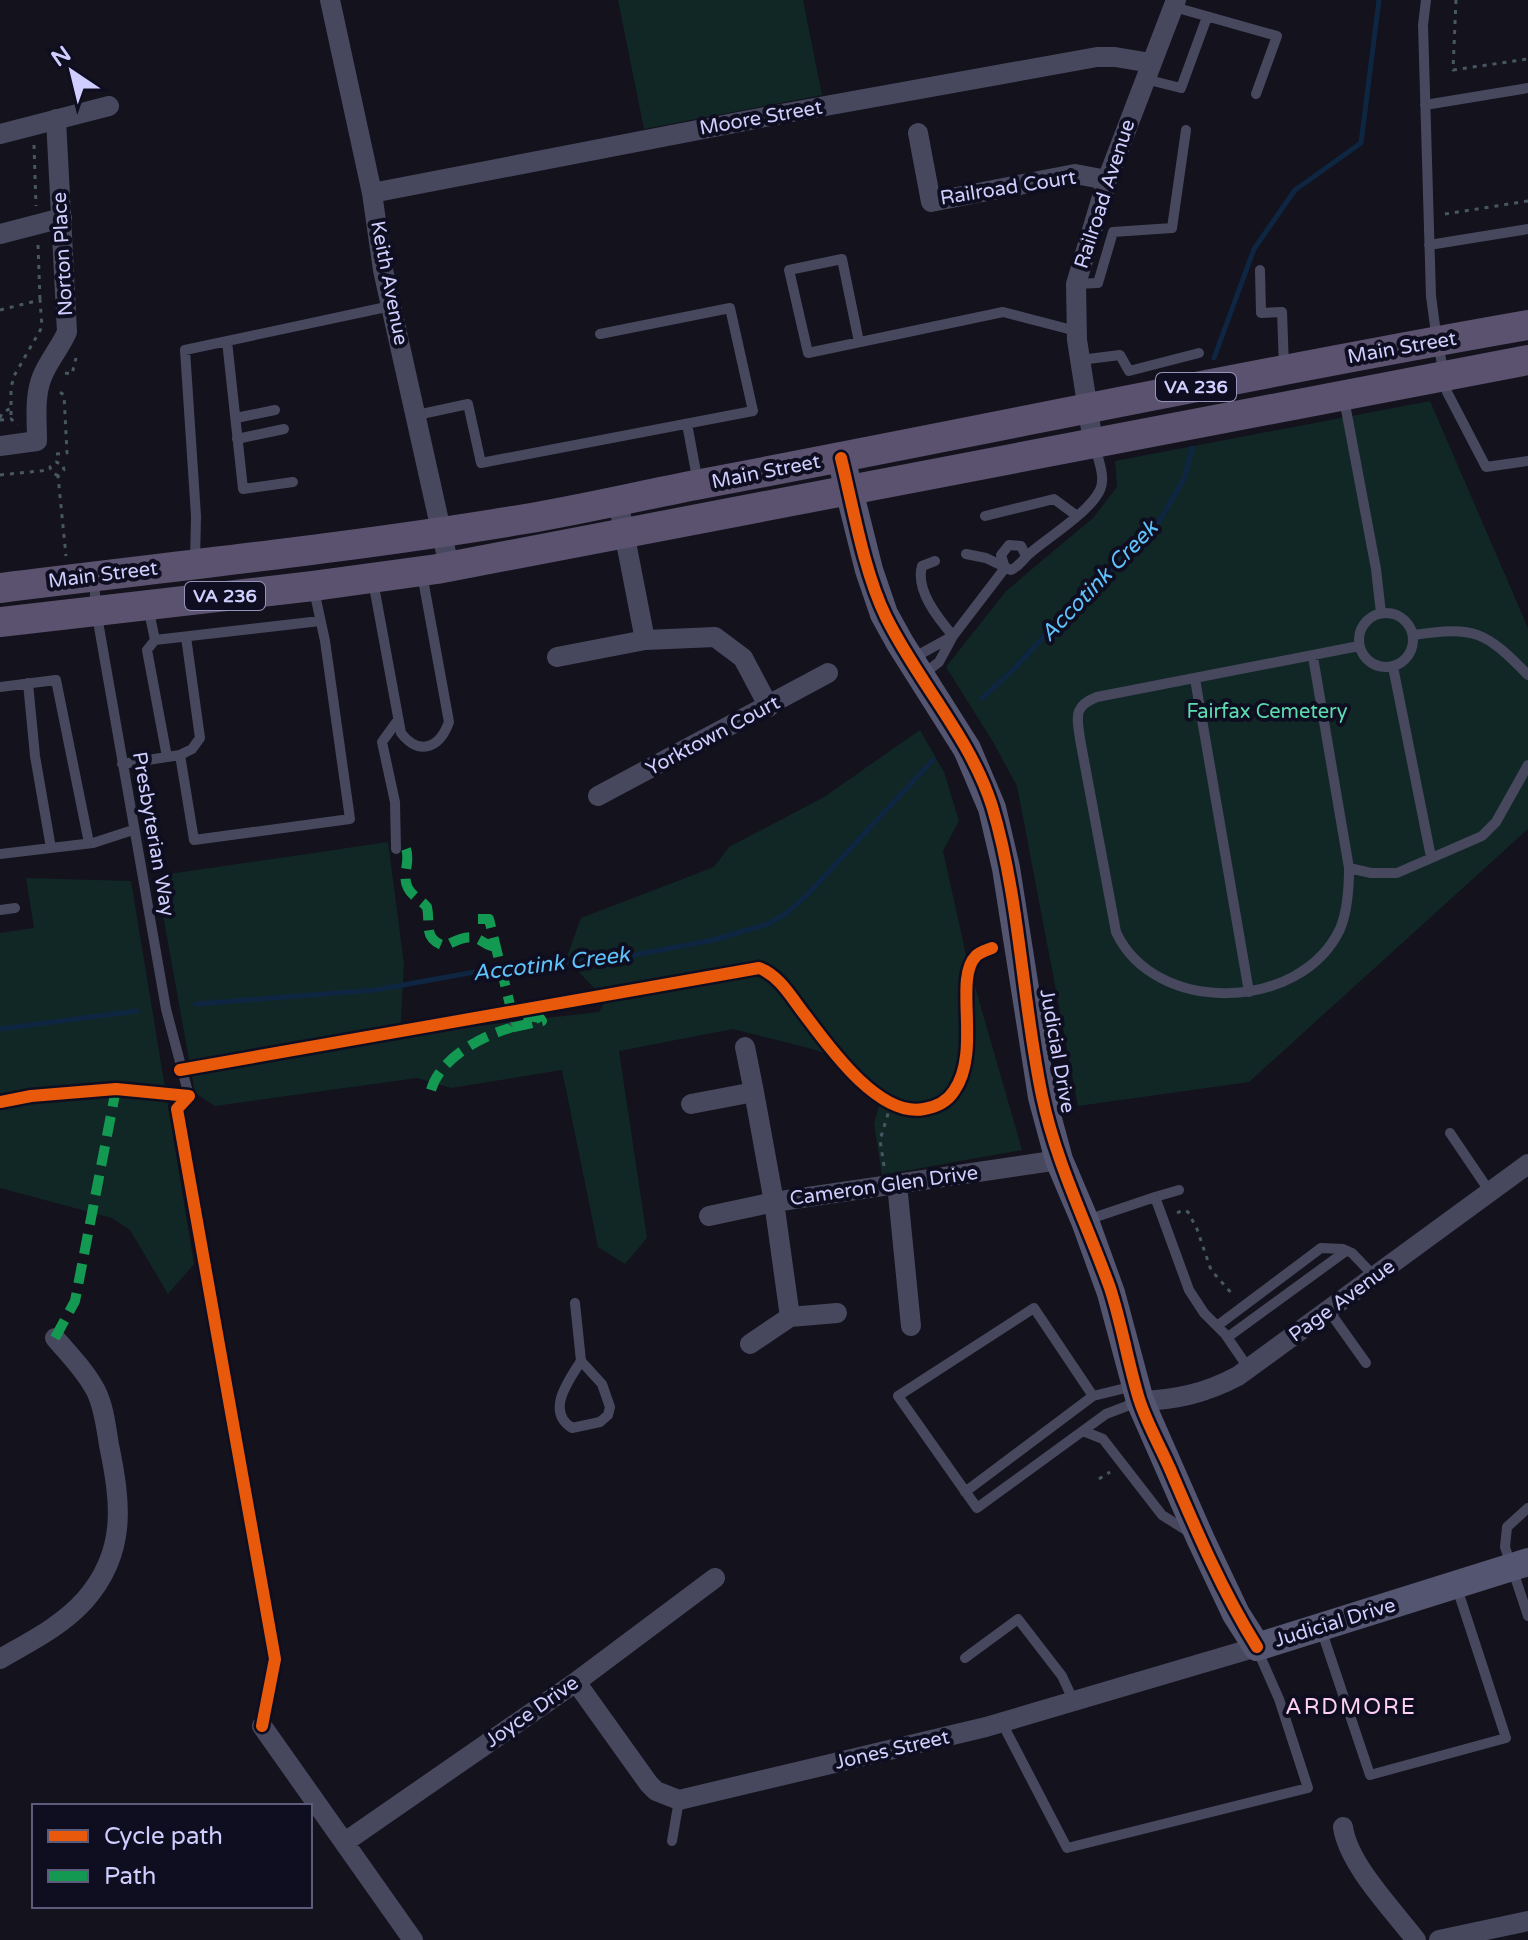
<svg xmlns="http://www.w3.org/2000/svg" width="1528" height="1940" viewBox="0 0 1528 1940" font-family="'Varela Round',sans-serif">
  <style>
    .green { fill: #112726 }
    .lines { fill: none; stroke-linecap: round; stroke-linejoin: round }
    .stream { stroke: #0e2641; stroke-width: 5 }
    .path { stroke: #485863; stroke-width: 3; stroke-dasharray: 4 6; stroke-linecap: butt }
    .lane { stroke: #47485e; stroke-width: 10 }
    .street { stroke: #47485e; stroke-width: 20 }
    .secondary { stroke: #545570; stroke-width: 28 }
    .primary { stroke: #5a526f; stroke-width: 30 }
    .quiet { stroke: #139951; stroke-width: 10; stroke-dasharray: 20 10; stroke-linecap: butt }
    .cycleway-casing { stroke: #0f0e21; stroke-width: 17 }
    .cycleway { stroke: #e8590c; stroke-width: 12 }
    .labels { text-anchor: middle; dominant-baseline: central; stroke-width: 8; stroke-linejoin: round; paint-order: stroke }
    .shield { fill: #0f0e21; stroke: #9594bc; stroke-width: 2 }
    .shield-label { font-size: 18px; font-weight: bold; fill: #cfcefe }
    .street-label { font-size: 20px; fill: #cfcefe; stroke: #0f0e21 }
    .park-label { font-size: 20px; fill: #5cdcaf; stroke: #0f0e21 }
    .water-label { font-size: 22px; font-style: italic; fill: #5fc3fb; stroke: #0f0e21 }
    .neighbourhood-label { font-size: 22px; letter-spacing: 2px; fill: #fed0f2; stroke: #0f0e21 }
  </style>
  <rect width="100%" height="100%" fill="#13121d"/>
  <path class="green" d="M618,0H803L822,95L644,129Z
    M1430,401L1528,628V829L1249,1082L1078,1106L1017,786L993,742L946,667L1006,591L1093,518L1117,487L1115,461Z
    M920,730L944,772L959,821L943,851L966,955L1022,1150L882,1175L874,1124L883,1090L852,1063L812,1049L733,1029L619,1051L647,1238L625,1264L598,1247L562,1070L451,1088L417,1078L215,1106L195,1093L156,876L388,842L404,964L400,1035L599,1012L606,1000L566,959L581,918L714,867L729,847L824,797Z
    M26,878L131,881L194,1264L168,1294L130,1230L112,1218L0,1188V933L34,928Z"/>
  <g class="lines">
    <path class="stream" d="M1214,358L1254,249L1295,190L1361,143L1379,0
      M982,698L1011,672L1083,595L1154,530L1185,477L1192,448
      M196,1004L375,990L486,970L536,964L608,960L713,940L768,924L787,913L807,895L933,760
      M0,1029L137,1011"/>
    <path class="path" d="M1456,0L1453,70L1528,59
      M34,145L36,206
      M1445,214L1528,201
      M38,245L40,300
      M0,310L40,300L42,327L14,376L11,388V419
      M65,373L72,374L76,358
      M0,418L2,413L11,408
      M0,420L11,419L18,425
      M56,454L67,453L64,395L57,390
      M0,475L50,470
      M58,476L51,471L50,467L56,462L63,465L64,470L58,476L66,556
      M511,1026L512,1013
      M884,1166L880,1140L891,1104
      M1177,1213L1183,1210L1188,1212L1197,1229L1211,1270L1233,1295
      M1099,1479L1110,1472"/>
    <path class="lane" d="M1426,0L1423,25L1431,296L1435,326L1447,392L1486,467L1528,461
      M1174,7L1277,36L1256,94
      M1145,79L1181,88L1207,17
      M1425,105L1528,88
      M1429,245L1528,229
      M1260,270L1261,313L1282,312L1284,367
      M1076,284L1098,283L1113,232L1172,228L1186,130
      M227,341L243,489L293,482
      M859,342L842,259L789,270L808,353L1003,312L1076,331
      M1080,360L1120,355L1129,371L1199,353
      M1344,399L1376,569L1381,613
      M417,415L468,404L481,463L753,411L730,308L600,334
      M236,418L275,410
      M687,424L698,483
      M237,439L284,429
      M985,516L1054,499L1077,516
      M966,554L986,558L1011,570C1020,566 1022,560 1029,554C1048,537 1089,513 1100,490C1106,478 1098,459 1095,447
      M935,561L922,566C915,590 938,618 953,636
      M195,563L196,516L185,350L391,306
      M1005,568L1001,555L1009,545L1021,546L1026,556
      M94,578L96,610L166,1009L189,1096
      M373,581L401,733C420,757 440,747 449,722L422,574
      M148,607L155,640L320,621
      M1359 640a27 27 0 1 1 54 0a27 27 0 1 1-54 0Z
      M1414,635C1475,626 1485,631 1528,675
      M155,640L147,650L167,757
      M1359,646L1097,697C1073,706 1077,717 1080,739L1116,932C1155,1016 1301,1012 1340,929C1348,910 1349,888 1349,868L1371,873H1397L1482,836L1496,822L1528,765
      M1313,657L1349,868
      M913,658L953,636
      M1393,667L1431,857
      M922,675L939,662L953,636L1005,568
      M1195,679L1249,992
      M28,683L35,756L51,848
      M0,687L56,680L89,843
      M180,755L192,749L200,738L186,637
      M122,764L180,755L194,840L350,819L325,641L314,590
      M396,849L395,802L382,742L398,720
      M0,854L93,843L133,830
      M0,910L15,908
      M1450,1133L1490,1192
      M1155,1197L1179,1190
      M1087,1220L1155,1197L1189,1290L1204,1313L1225,1334L1249,1369
      M575,1303L581,1361L602,1384L610,1407L608,1415L600,1422L572,1428C545,1411 569,1380 581,1361
      M1329,1311L1366,1363
      M1217,1326L1321,1248L1343,1249L1352,1253L1375,1277
      M1228,1337L1346,1251
      M1093,1396L1034,1308L898,1396L977,1508L1106,1414L1140,1401
      M1083,1431L1103,1439L1162,1515L1189,1532
      M965,1492L1093,1396L1134,1386
      M1528,1508L1507,1527L1505,1547L1528,1616
      M1321,1629L1370,1775L1506,1738L1457,1588
      M965,1658L1018,1619L1062,1676L1074,1702
      M1002,1723L1067,1848L1308,1788L1279,1699L1257,1649
      M672,1841L679,1800"/>
    <path class="street" d="M330,0L372,193L383,270L449,566
      M918,133L931,202L1075,174L1107,180
      M0,134L109,106
      M372,193L781,114L1097,57H1115L1151,63
      M0,234L62,218
      M1093,442L1077,340L1076,284L1107,180L1176,0
      M0,446L37,441C37,420 34,397 42,377C48,361 60,348 67,332L56,119
      M618,501L645,640
      M557,657L645,640L715,637L743,658L769,707
      M598,796L828,673
      M745,1047L754,1092
      M691,1104L754,1092L774,1202L790,1317L750,1344
      M897,1184L911,1326
      M709,1216L774,1202L1059,1160
      M790,1317L837,1313
      M1140,1401C1176,1400 1206,1393 1238,1376L1528,1164
      M0,1659C29,1642 62,1626 85,1600C127,1552 121,1503 109,1445C106,1427 104,1407 96,1391C86,1372 70,1355 55,1338
      M576,1682L649,1784L656,1791L679,1800L986,1727L1257,1647
      M262,1726L413,1940
      M1343,1827C1348,1864 1393,1910 1416,1940
      M345,1842L576,1682L715,1578
      M1439,1940L1528,1921"/>
    <path class="secondary" d="M841,458L869,570L884,614L900,643L967,749L992,808L1006,868L1042,1097L1059,1160L1085,1221L1111,1293L1140,1401L1201,1540L1236,1614L1257,1647L1528,1562"/>
    <path class="primary" d="M0,588C175,566 351,548 525,519C584,509 643,495 701,484C977,432 1252,373 1528,325
      M0,622L313,586L437,569L1528,360"/>
    <path class="quiet" d="M406,849C411,862 401,875 408,888C412,896 421,900 427,907C431,925 422,939 445,946C455,941 467,934 478,939C486,943 487,946 496,947
      M478,919H489L512,1013L540,1018L542,1021L510,1028
      M431,1090C440,1059 479,1037 510,1028L511,1026
      M55,1338L75,1301L116,1089"/>
    <defs>
      <path id="cycleway" d="M841,458C853,507 864,572 886,617C918,682 970,737 992,806C1020,899 1022,1001 1042,1096C1056,1163 1087,1224 1110,1288C1122,1325 1128,1363 1139,1399C1147,1424 1160,1446 1170,1469C1196,1530 1222,1591 1257,1647
        M180,1070L759,968C780,976 791,997 805,1015C829,1047 879,1118 924,1109C936,1107 947,1102 954,1091C982,1051 953,979 976,956C980,952 987,950 992,948
        M189,1096L177,1109L275,1659L262,1726
        M0,1102L31,1096L116,1089L189,1096"/>
    </defs>
    <use href="#cycleway" class="cycleway-casing"/>
    <use href="#cycleway" class="cycleway"/>
  </g>
  <g class="labels">
    <g class="shield">
      <rect x="1156" y="373" width="80" height="28" rx="6"/>
      <rect x="185" y="582" width="80" height="28" rx="6"/>
    </g>
    <g class="shield-label">
      <text x="1196" y="387">VA 236</text>
      <text x="225" y="596">VA 236</text>
    </g>
    <g class="street-label">
      <text transform="translate(761 118) rotate(-10)">Moore Street</text>
      <text transform="translate(1008 188) rotate(-9)">Railroad Court</text>
      <text transform="translate(1105 194) rotate(-72)">Railroad Avenue</text>
      <text transform="translate(63 254) rotate(-93)">Norton Place</text>
      <text transform="translate(389 283) rotate(79)">Keith Avenue</text>
      <text transform="translate(1402 348) rotate(-10)">Main Street</text>
      <text transform="translate(766 472) rotate(-11)">Main Street</text>
      <text transform="translate(103 575) rotate(-7)">Main Street</text>
      <text transform="translate(713 736) rotate(-28)">Yorktown Court</text>
      <text transform="translate(153 834) rotate(80)">Presbyterian Way</text>
      <text transform="translate(1057 1051) rotate(80)">Judicial Drive</text>
      <text transform="translate(884 1186) rotate(-8)">Cameron Glen Drive</text>
      <text transform="translate(1342 1301) rotate(-36)">Page Avenue</text>
      <text transform="translate(1335 1623) rotate(-17)">Judicial Drive</text>
      <text transform="translate(532 1712) rotate(-35)">Joyce Drive</text>
      <text transform="translate(892 1750) rotate(-13)">Jones Street</text>
    </g>
    <g class="park-label">
      <text x="1267" y="712">Fairfax Cemetery</text>
    </g>
    <g class="water-label">
      <text transform="translate(1099 581) rotate(-46)">Accotink Creek</text>
      <text transform="translate(551 964) rotate(-7)">Accotink Creek</text>
    </g>
    <g class="neighbourhood-label">
      <text x="1351" y="1707">ARDMORE</text>
    </g>
  </g>
  <rect x="32" y="1804" width="280" height="104" fill="#0f0e21" stroke="#5c5b79" stroke-width="2"/>
  <rect x="48" y="1830" width="40" height="12" fill="#e8590c" stroke="#5c5b79" stroke-width="2"/>
  <text x="104" y="1844" font-size="24" fill="#cfcefe">Cycle path</text>
  <rect x="48" y="1870" width="40" height="12" fill="#139951" stroke="#5c5b79" stroke-width="2"/>
  <text x="104" y="1884" font-size="24" fill="#cfcefe">Path</text>
  <g transform="translate(72 72) rotate(325)" stroke="#0f0e21" stroke-width="6" paint-order="stroke">
  <path d="M0-6L14 30L0 20L-14 30Z" fill="#cfcefe"/>
  <text y="-12" font-size="22" font-weight="bold" text-anchor="middle" fill="#cfcefe">N</text>
  </g>
</svg>
